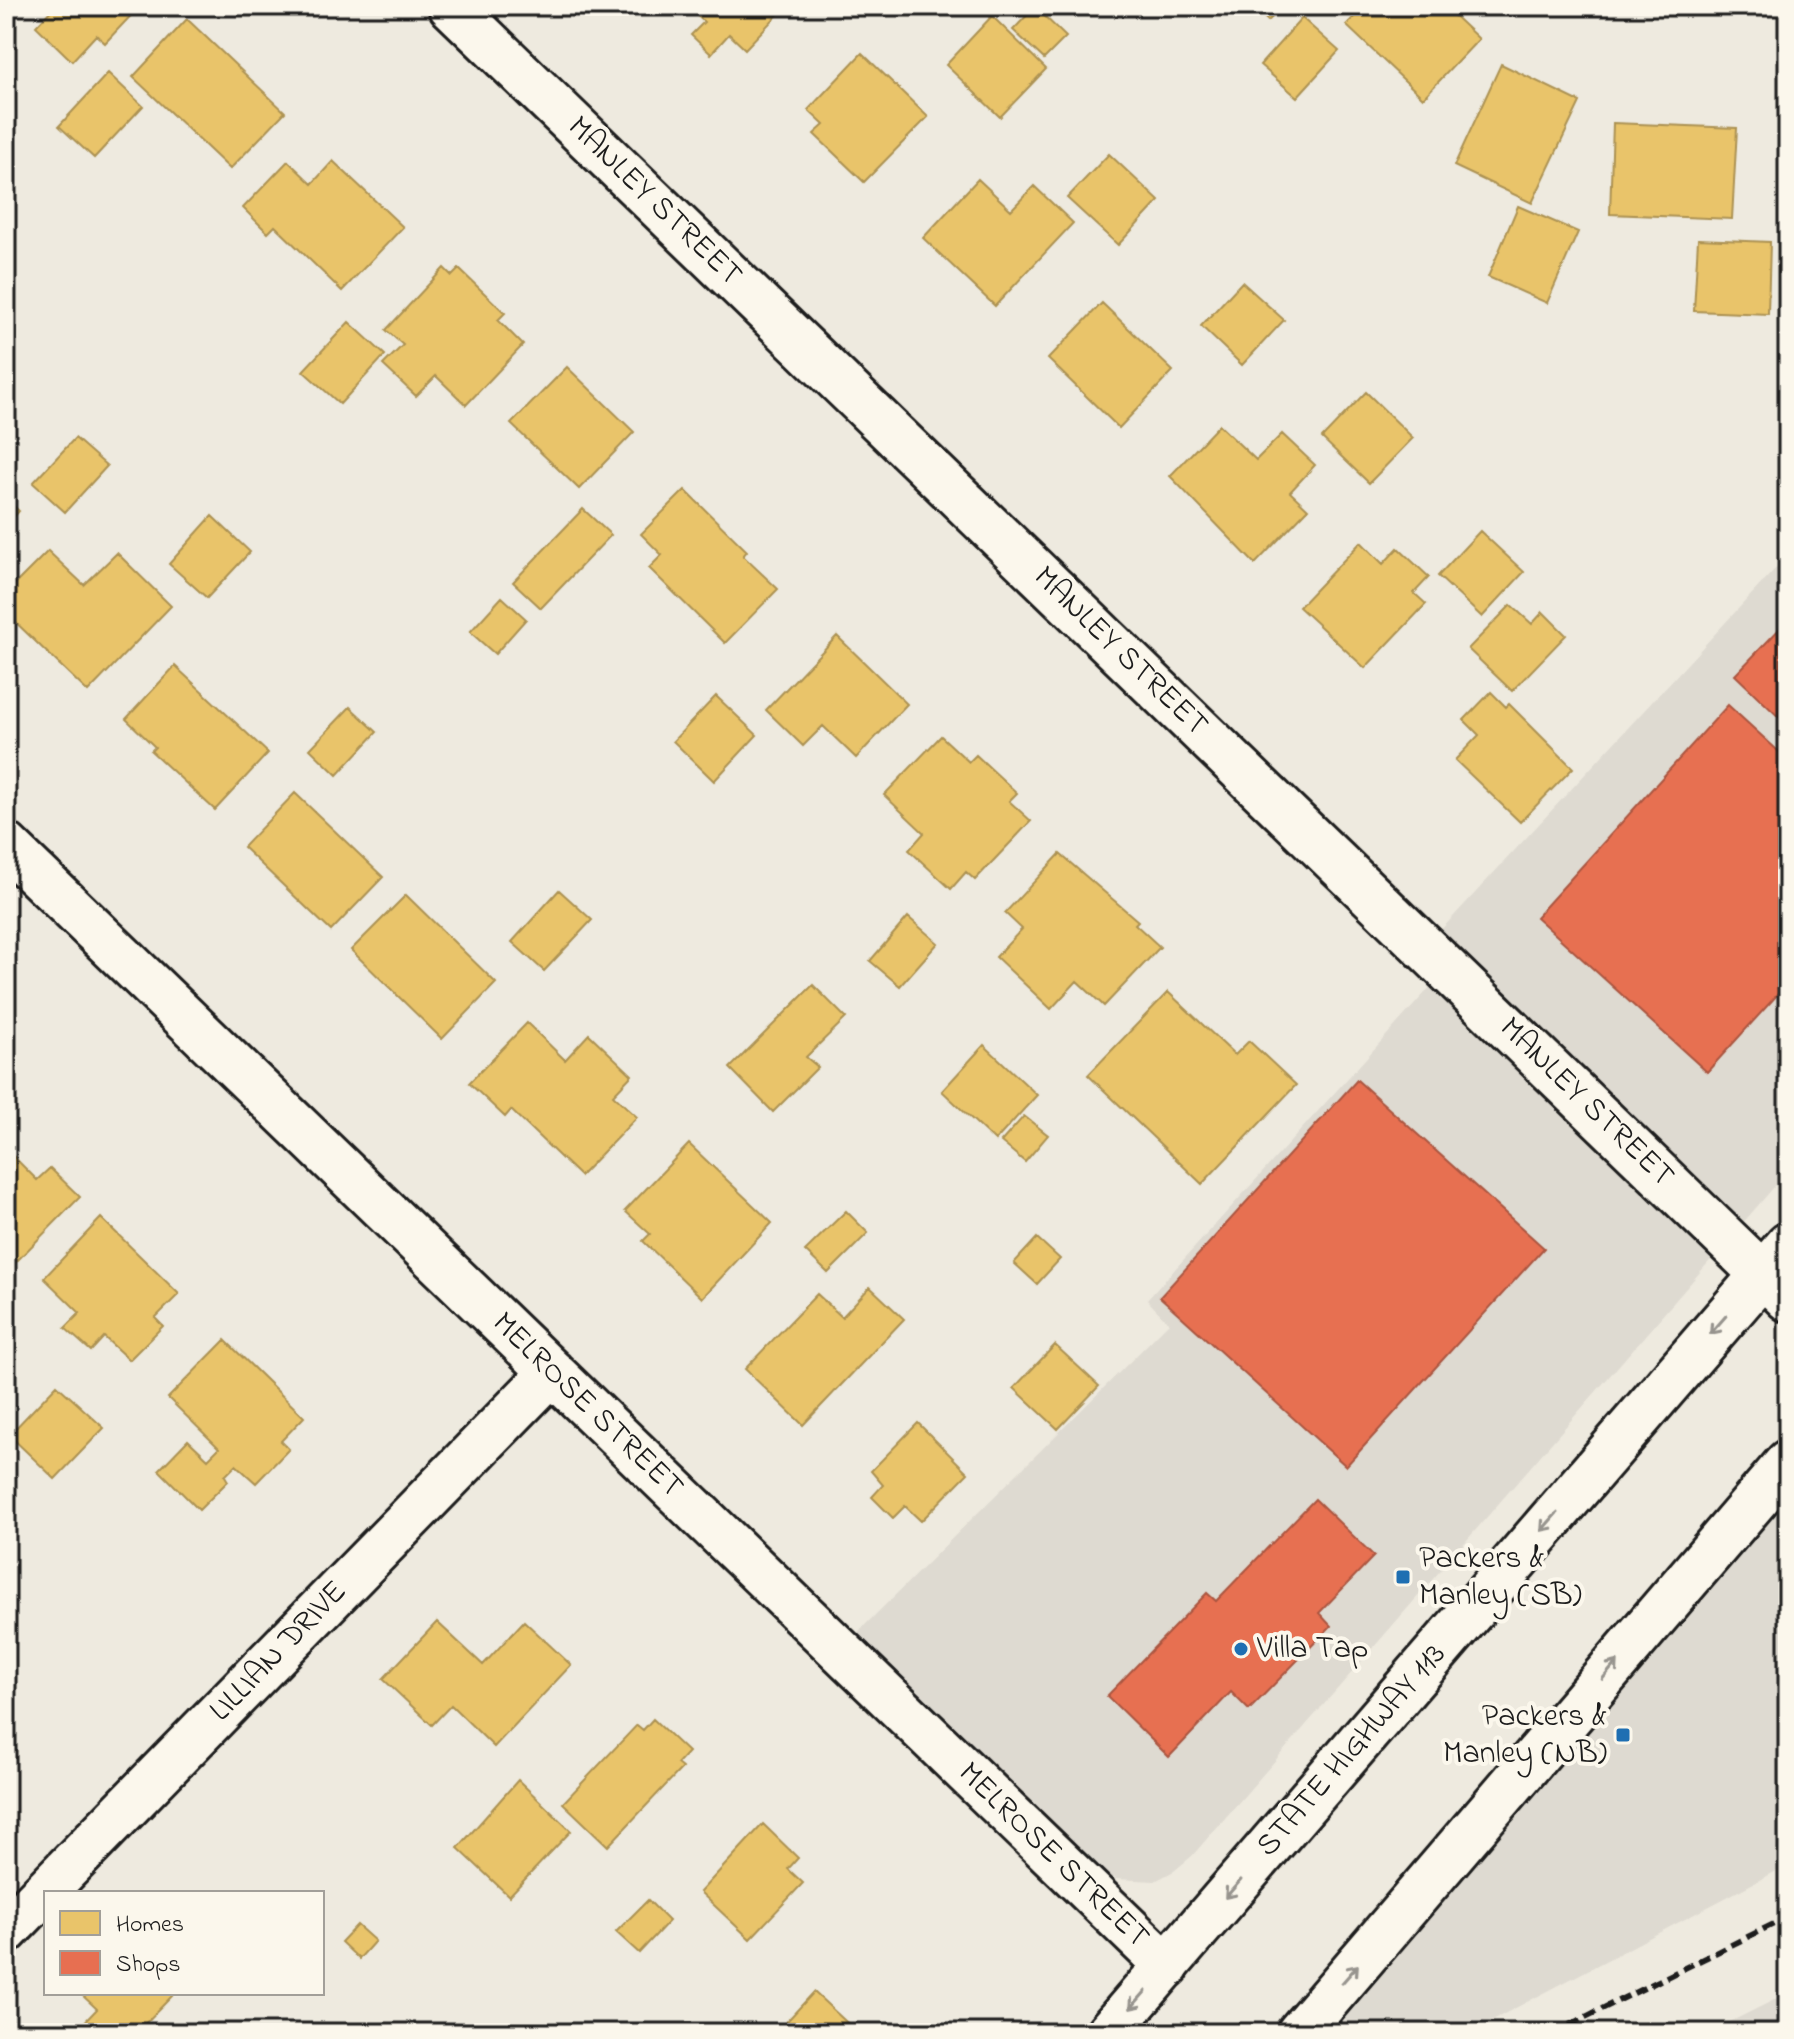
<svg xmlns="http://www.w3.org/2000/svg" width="1794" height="2039" viewBox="0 0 1794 2039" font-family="'Indie Flower',sans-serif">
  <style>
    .built { fill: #dedad1 }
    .homes { fill: #e9c46a; stroke: #ac9253; stroke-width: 2 }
    .shops { fill: #e76f51; stroke: #aa5641; stroke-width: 2 }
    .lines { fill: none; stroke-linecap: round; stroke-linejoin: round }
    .minor-casing { stroke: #1c1c1c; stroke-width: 50 }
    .major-casing { stroke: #1c1c1c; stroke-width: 50 }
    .minor { stroke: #fbf7ec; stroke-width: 44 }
    .major { stroke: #fbf7ec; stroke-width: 44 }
    .rail { stroke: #1c1c1c; stroke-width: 6; stroke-dasharray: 12 6; stroke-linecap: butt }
    .oneway { stroke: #97948e }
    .poi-dot { fill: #1f6fb2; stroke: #fbf7ec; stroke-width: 3 }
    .labels { text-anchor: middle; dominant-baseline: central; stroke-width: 8; stroke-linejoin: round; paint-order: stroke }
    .street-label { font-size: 32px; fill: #1c1c1c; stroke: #fbf7ec }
    .poi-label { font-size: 32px; fill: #1c1c1c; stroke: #fbf7ec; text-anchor: start }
  </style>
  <rect width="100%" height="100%" fill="#eeeadf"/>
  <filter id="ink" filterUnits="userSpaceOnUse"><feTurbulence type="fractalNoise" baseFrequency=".0125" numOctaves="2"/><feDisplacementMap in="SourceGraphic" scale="16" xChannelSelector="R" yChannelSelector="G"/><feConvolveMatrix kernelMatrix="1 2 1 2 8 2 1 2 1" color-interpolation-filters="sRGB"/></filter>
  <g filter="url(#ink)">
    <path class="built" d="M1788,555V1171L1192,1856L1174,1871L1155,1881L1116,1879L1098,1871L1077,1854L858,1632L1169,1323L1147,1300L1463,951L1440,931Z
      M1788,1462V1865L1468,2033H1299Z
      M1788,1993V2033H1708Z"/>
    <path class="homes" d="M55,6H140L105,43L96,35L72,61L36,26Z
      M687,6H786L745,49L729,34L711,54L691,35L704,22Z
      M1253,6H1284L1268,21Z
      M1365,6H1444L1479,39L1423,98L1346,25Z
      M1035,7L1066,37L1044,59L1013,30Z
      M992,16L1046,69L1000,117L946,65Z
      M1302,18L1339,51L1297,97L1260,65Z
      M187,19L285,112L230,169L133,77Z
      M862,53L928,117L864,182L814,134L824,125L808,110Z
      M1501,64L1580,102L1532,203L1454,166Z
      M108,73L143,106L94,158L59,126Z
      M1613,123L1737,128L1732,219L1610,214Z
      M1109,154L1159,201L1118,245L1067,198Z
      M288,161L312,184L333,161L403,227L342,291L275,226L268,233L243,208Z
      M978,179L1011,210L1034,186L1073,223L995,306L923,238Z
      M1518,206L1578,232L1547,303L1488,277Z
      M1698,239L1770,242L1768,314L1694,311Z
      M444,268L452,276L459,269L505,313L498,320L523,345L466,405L436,376L416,396L383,365L403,345L386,330Z
      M1242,282L1284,320L1242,365L1201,326Z
      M1102,303L1173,371L1119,428L1048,359Z
      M349,322L385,355L340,404L303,371Z
      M567,367L634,432L579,489L511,424Z
      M1366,392L1413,438L1369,483L1322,438Z
      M1219,425L1256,460L1282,434L1315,465L1290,492L1308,509L1255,564L1170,476Z
      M75,438L107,466L65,512L33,483Z
      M685,490L747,551L743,556L778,589L725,643L649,568L662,555L641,534Z
      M6,499L19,511L6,526Z
      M583,509L611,535L541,608L513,582Z
      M212,516L250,552L207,598L169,564Z
      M1480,531L1524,572L1482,617L1438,576Z
      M1361,542L1383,564L1398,548L1429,577L1414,593L1426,604L1365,668L1299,607Z
      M48,551L84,585L117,553L171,606L88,692L6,613V593Z
      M502,597L526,619L495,654L470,632Z
      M1511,605L1532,624L1543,612L1566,635L1512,691L1468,649Z
      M837,636L907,704L856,758L823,726L803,746L766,710Z
      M175,666L268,753L215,810L151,751L155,747L126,719Z
      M1491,692L1506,707L1509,704L1573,768L1520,822L1455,760L1479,735L1464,720Z
      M716,696L757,735L714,781L673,741Z
      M350,707L377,732L337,775L310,749Z
      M941,736L969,762L976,755L1017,793L1009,801L1031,821L975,880L966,872L951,889L909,850L924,833L884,795Z
      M295,793L383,877L331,931L243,847Z
      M1060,854L1138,921L1135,924L1160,947L1104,1006L1077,981L1051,1009L996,957L1022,929L1005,913Z
      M559,890L592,920L544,971L512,942Z
      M406,895L496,983L442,1039L351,950Z
      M908,917L938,943L900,986L870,961Z
      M813,985L846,1018L806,1057L818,1067L773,1112L730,1068Z
      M1168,992L1235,1055L1249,1041L1296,1085L1202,1184L1088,1075Z
      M527,1023L565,1060L589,1034L632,1075L613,1095L637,1117L580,1176L511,1110L505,1117L469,1083Z
      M984,1045L1037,1095L995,1141L942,1091Z
      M1024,1116L1048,1135L1025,1162L1001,1142Z
      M689,1144L772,1223L702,1298L643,1241L650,1234L625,1211Z
      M6,1149L37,1180L50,1168L80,1197L7,1271Z
      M846,1211L868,1233L828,1273L805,1251Z
      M101,1218L179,1294L155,1318L163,1326L129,1360L104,1337L91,1351L65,1328L80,1313L44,1278Z
      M1037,1238L1060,1259L1037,1284L1014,1263Z
      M870,1287L904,1319L803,1425L745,1369L817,1294L842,1317Z
      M225,1340L304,1417L281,1441L289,1449L256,1483L236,1465L225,1476L228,1481L199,1510L159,1470L188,1440L208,1459L219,1448L168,1398Z
      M1055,1345L1099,1386L1058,1429L1014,1388Z
      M57,1385L104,1428L55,1479L9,1435Z
      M918,1423L968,1473L921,1521L905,1506L893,1518L872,1497L883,1485L871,1471Z
      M524,1621L571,1665L494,1747L451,1705L432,1725L383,1679L437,1622L483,1665Z
      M653,1719L688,1752L677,1764L682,1768L608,1846L563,1803L637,1725L643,1730Z
      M518,1780L571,1831L509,1896L458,1848Z
      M763,1824L798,1858L788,1869L803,1883L750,1939L700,1892Z
      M648,1900L669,1921L639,1953L616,1932Z
      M357,1925L375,1941L359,1959L341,1942Z
      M814,1992L858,2033H776Z
      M84,1993H175L136,2033H74L97,2009L82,1995Z"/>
    <path class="shops" d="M1788,620V726L1735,675Z
      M1728,705L1788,760V983L1707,1072L1536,917Z
      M1357,1080L1544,1248L1346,1466L1160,1297Z
      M1315,1499L1374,1556L1319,1613L1331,1626L1249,1710L1231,1692L1169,1757L1107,1696L1207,1593L1216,1601Z"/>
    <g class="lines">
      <defs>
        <path id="minor" d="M451,6L1788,1299
          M6,845L1167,1966
          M6,1931L552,1372"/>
        <path id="major" d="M1108,2033L1788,1245
          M1299,2033L1788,1462"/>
      </defs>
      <use href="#minor" class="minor-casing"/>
      <use href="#major" class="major-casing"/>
      <use href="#minor" class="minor"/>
      <use href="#major" class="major"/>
      <path class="rail" d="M1553,2033L1788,1917"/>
    </g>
    <defs><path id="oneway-shaft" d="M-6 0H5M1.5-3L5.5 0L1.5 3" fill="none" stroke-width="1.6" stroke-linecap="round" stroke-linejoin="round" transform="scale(2)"/></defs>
    <g class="oneway">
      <use href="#oneway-shaft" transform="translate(1718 1325) rotate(131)"/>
      <use href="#oneway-shaft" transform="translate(1549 1522) rotate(131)"/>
      <use href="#oneway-shaft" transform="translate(1610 1670) rotate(-50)"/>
      <use href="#oneway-shaft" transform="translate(1233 1889) rotate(131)"/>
      <use href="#oneway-shaft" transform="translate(1350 1974) rotate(-49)"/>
      <use href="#oneway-shaft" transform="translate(1138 2000) rotate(131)"/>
    </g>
  </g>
  <g class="poi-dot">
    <rect x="1395" y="1569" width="16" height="16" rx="4"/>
    <circle cx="1241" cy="1649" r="8"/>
    <rect x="1615" y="1727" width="16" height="16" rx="4"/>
  </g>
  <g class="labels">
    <g class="street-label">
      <text transform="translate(654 202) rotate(44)">MANLEY STREET</text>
      <text transform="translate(1120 652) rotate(44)">MANLEY STREET</text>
      <text transform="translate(1586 1103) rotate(44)">MANLEY STREET</text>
      <text transform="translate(587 1406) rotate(44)">MELROSE STREET</text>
      <text transform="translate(279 1652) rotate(-46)">LILLIAN DRIVE</text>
      <text transform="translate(1352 1751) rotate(-49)">STATE HIGHWAY 113</text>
      <text transform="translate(1053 1856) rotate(44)">MELROSE STREET</text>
    </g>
    <g class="poi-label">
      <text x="1419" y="1559">Packers &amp;<tspan x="1419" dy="37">Manley (SB)</tspan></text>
      <text x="1257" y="1649">Villa Tap</text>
      <text x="1607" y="1717" text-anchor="end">Packers &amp;<tspan x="1607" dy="37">Manley (NB)</tspan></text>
    </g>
  </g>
  <rect width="1794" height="2039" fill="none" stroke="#fbf7ec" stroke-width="32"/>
  <rect x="16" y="16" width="1762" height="2007" fill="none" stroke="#1c1c1c" stroke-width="3" filter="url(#ink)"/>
  <rect x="44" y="1891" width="280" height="104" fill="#fbf7ec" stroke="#a29f99" stroke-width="2"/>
  <rect x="60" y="1911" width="40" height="24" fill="#e9c46a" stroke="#a29f99" stroke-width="2"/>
  <text x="116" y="1931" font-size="24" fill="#1c1c1c">Homes</text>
  <rect x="60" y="1951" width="40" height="24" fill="#e76f51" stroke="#a29f99" stroke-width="2"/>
  <text x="116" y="1971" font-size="24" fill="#1c1c1c">Shops</text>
</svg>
